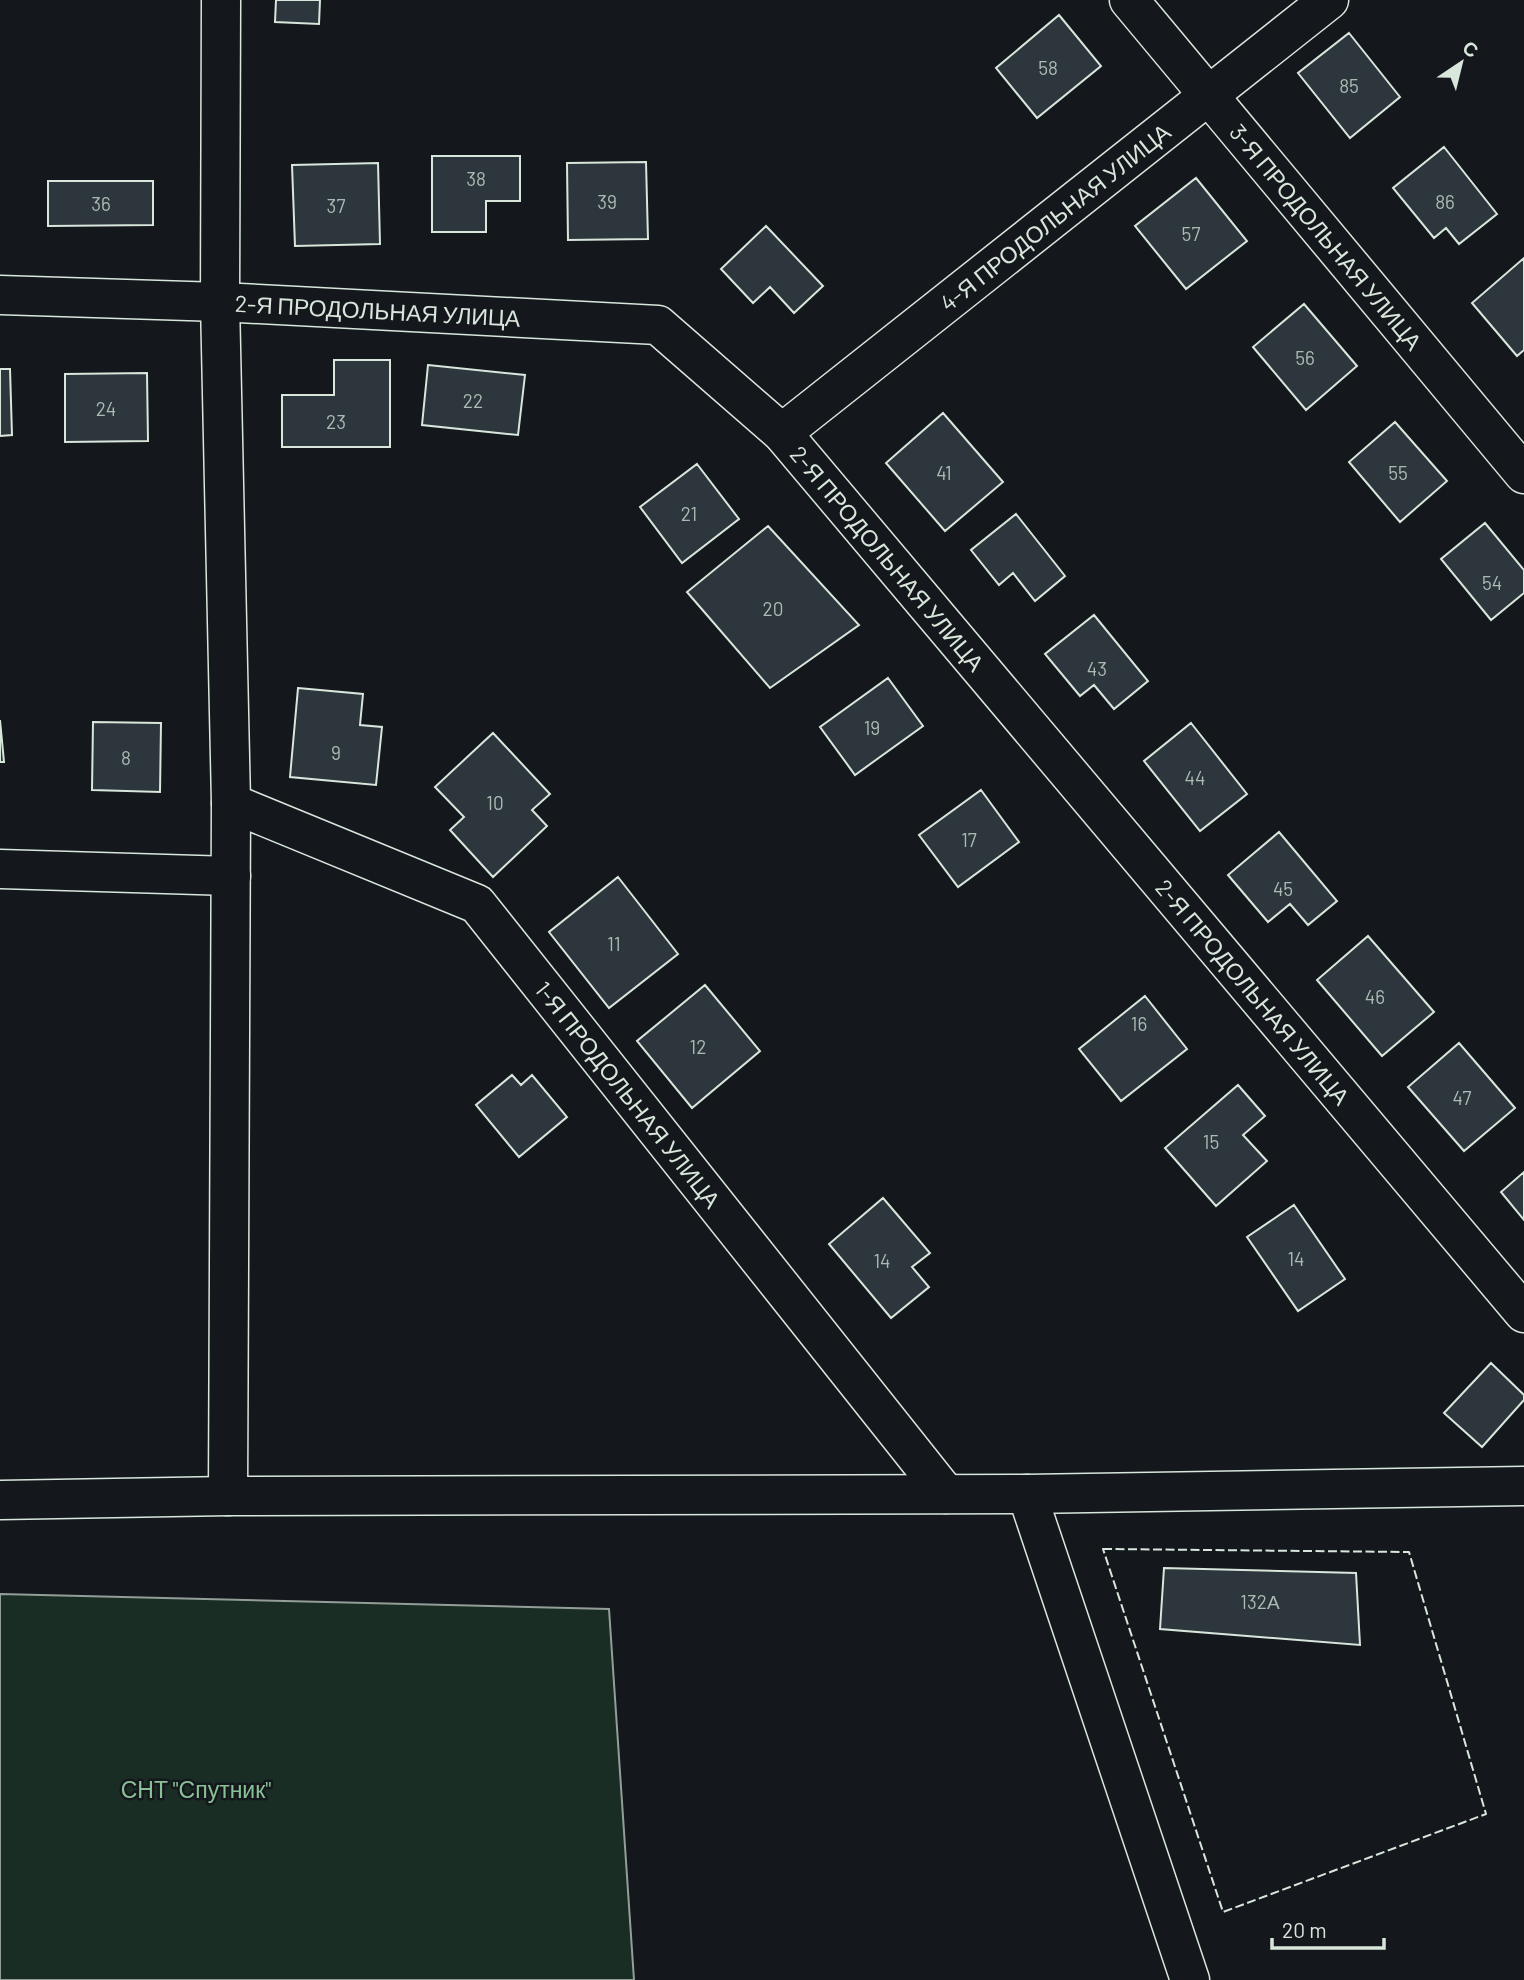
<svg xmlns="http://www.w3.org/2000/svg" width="1524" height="1980" viewBox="0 0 1524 1980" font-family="Barlow,sans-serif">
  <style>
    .green { fill: #1a2d24; stroke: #939e99; stroke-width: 2 }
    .building { fill: #2c363c; stroke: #d8e6dc; stroke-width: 2 }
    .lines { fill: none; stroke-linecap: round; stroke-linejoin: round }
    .minor-casing { stroke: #d8e6dc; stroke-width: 41 }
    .minor { stroke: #14181c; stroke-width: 38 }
    .fence { stroke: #d8e6dc; stroke-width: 2; stroke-dasharray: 9 3.5; stroke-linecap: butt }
    .labels { text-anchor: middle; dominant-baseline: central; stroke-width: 5; stroke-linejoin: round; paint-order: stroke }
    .number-label { font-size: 19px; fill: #adbab4 }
    .street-label { font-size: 23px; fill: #d8e6dc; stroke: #14181c }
    .park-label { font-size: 23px; fill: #8ac095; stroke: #14181c }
  </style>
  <rect width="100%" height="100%" fill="#14181c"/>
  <path class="green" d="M0,1594L609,1609L634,1980H0Z"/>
  <path class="building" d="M276,0H320L319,24L275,22Z
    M1059,15L1101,66L1037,118L996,68Z
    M1349,33L1400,97L1350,138L1298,73Z
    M1444,147L1497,214L1459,244L1446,228L1434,238L1393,188Z
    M432,156H520V201H486V232H432Z
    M646,162L648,239L568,240L567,163Z
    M378,163L380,244L295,246L292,165Z
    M1196,178L1247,241L1186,289L1135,226Z
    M48,181H153V225L48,226Z
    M766,226L823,286L794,313L770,287L753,303L721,269Z
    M1524,258V350L1517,356L1472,303Z
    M1304,304L1357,366L1306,410L1253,347Z
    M334,360H390V447H282V395H334Z
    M428,365L525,375L518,435L422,425Z
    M0,369H10L12,435L0,436Z
    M147,373L148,441L65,442V374Z
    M943,413L1003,482L945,531L886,463Z
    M1395,422L1447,481L1400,522L1349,462Z
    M697,464L739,519L682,563L640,507Z
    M1016,514L1065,576L1035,601L1013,573L999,585L971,550Z
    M1485,523L1524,570V593L1491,620L1441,559Z
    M768,526L859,625L770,688L687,592Z
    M1094,615L1148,681L1114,709L1094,685L1080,696L1045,654Z
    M888,678L923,726L855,775L820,727Z
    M298,688L363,694L360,725L382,727L376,785L290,777Z
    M0,720L4,762H0Z
    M93,722L161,723L160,792L92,790Z
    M1191,723L1247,794L1200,831L1144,761Z
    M493,733L550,794L532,810L547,826L493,877L450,830L464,817L435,787Z
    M981,790L1019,842L958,887L919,835Z
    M1279,832L1337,901L1308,925L1290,904L1268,922L1228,875Z
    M618,877L678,954L609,1008L549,932Z
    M1368,936L1434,1012L1382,1056L1317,980Z
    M705,985L760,1051L692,1108L637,1041Z
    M1145,996L1187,1049L1121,1101L1079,1049Z
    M1459,1043L1515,1108L1464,1151L1408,1087Z
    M512,1075L521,1085L532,1075L567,1117L519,1157L476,1105Z
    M1238,1085L1265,1116L1243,1135L1267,1161L1216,1206L1165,1148Z
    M1524,1172V1220L1501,1192Z
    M883,1198L930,1253L912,1267L929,1287L891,1318L829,1244Z
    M1294,1205L1345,1279L1298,1311L1247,1237Z
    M1491,1363L1524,1395V1400L1482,1447L1444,1413Z
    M1164,1568L1356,1573L1360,1645L1160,1629Z"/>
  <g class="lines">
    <defs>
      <g id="minor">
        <path d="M221,0L220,302L231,803L228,1496"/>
        <path id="s1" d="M1129,0L1524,474"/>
        <path id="s2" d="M0,295L220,302L658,325L782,433L1524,1313"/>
        <path id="s3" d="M782,433L1329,0"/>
        <path id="s4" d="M231,803L477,904L946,1494"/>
        <path d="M0,869L231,876"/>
        <path d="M1027,1494L1190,1980"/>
        <path d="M0,1500L228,1496L1027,1494L1524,1486"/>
      </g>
    </defs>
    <use href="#minor" class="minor-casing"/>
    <use href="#minor" class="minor"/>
    <path class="fence" d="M1103,1549L1409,1552L1486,1814L1223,1912Z"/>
  </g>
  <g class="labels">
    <g class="number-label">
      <text x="1048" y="67">58</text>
      <text x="1349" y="85">85</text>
      <text x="476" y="178">38</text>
      <text x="607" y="201">39</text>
      <text x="1445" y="201">86</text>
      <text x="101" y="203">36</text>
      <text x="336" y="205">37</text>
      <text x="1191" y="233">57</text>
      <text x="1305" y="357">56</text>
      <text x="473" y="400">22</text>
      <text x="106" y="408">24</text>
      <text x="336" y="421">23</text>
      <text x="944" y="472">41</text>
      <text x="1398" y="472">55</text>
      <text x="689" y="513">21</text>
      <text x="1492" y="582">54</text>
      <text x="773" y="608">20</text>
      <text x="1097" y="668">43</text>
      <text x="872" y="727">19</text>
      <text x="336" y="752">9</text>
      <text x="126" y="757">8</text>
      <text x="1195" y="777">44</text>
      <text x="495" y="802">10</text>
      <text x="969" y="839">17</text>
      <text x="1283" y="888">45</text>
      <text x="614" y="943">11</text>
      <text x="1375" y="996">46</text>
      <text x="1139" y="1023">16</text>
      <text x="698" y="1046">12</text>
      <text x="1462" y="1097">47</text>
      <text x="1211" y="1141">15</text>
      <text x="1296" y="1258">14</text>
      <text x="882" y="1260">14</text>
      <text x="1260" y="1601">132А</text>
    </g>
    <g class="street-label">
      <text stroke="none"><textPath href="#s3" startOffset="348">4-Я ПРОДОЛЬНАЯ УЛИЦА</textPath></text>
      <text stroke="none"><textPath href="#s1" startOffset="308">3-Я ПРОДОЛЬНАЯ УЛИЦА</textPath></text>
      <text stroke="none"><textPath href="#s2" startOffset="378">2-Я ПРОДОЛЬНАЯ УЛИЦА</textPath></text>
      <text stroke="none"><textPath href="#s2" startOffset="987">2-Я ПРОДОЛЬНАЯ УЛИЦА</textPath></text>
      <text stroke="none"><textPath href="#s2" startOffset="1554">2-Я ПРОДОЛЬНАЯ УЛИЦА</textPath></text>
      <text stroke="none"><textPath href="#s4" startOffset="509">1-Я ПРОДОЛЬНАЯ УЛИЦА</textPath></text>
    </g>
    <g class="park-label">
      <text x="196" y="1789">СНТ "Спутник"</text>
    </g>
  </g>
  <g transform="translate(1461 63) rotate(35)" stroke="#14181c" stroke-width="5" paint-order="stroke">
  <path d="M0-5L12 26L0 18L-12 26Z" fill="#d8e6dc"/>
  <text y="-10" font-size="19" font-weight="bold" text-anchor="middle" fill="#d8e6dc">С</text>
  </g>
  <path d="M1272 1938v10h112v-10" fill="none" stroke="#d8e6dc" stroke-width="3.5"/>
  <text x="1282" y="1938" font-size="21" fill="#d8e6dc" stroke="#14181c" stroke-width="5" paint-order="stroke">20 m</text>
</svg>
